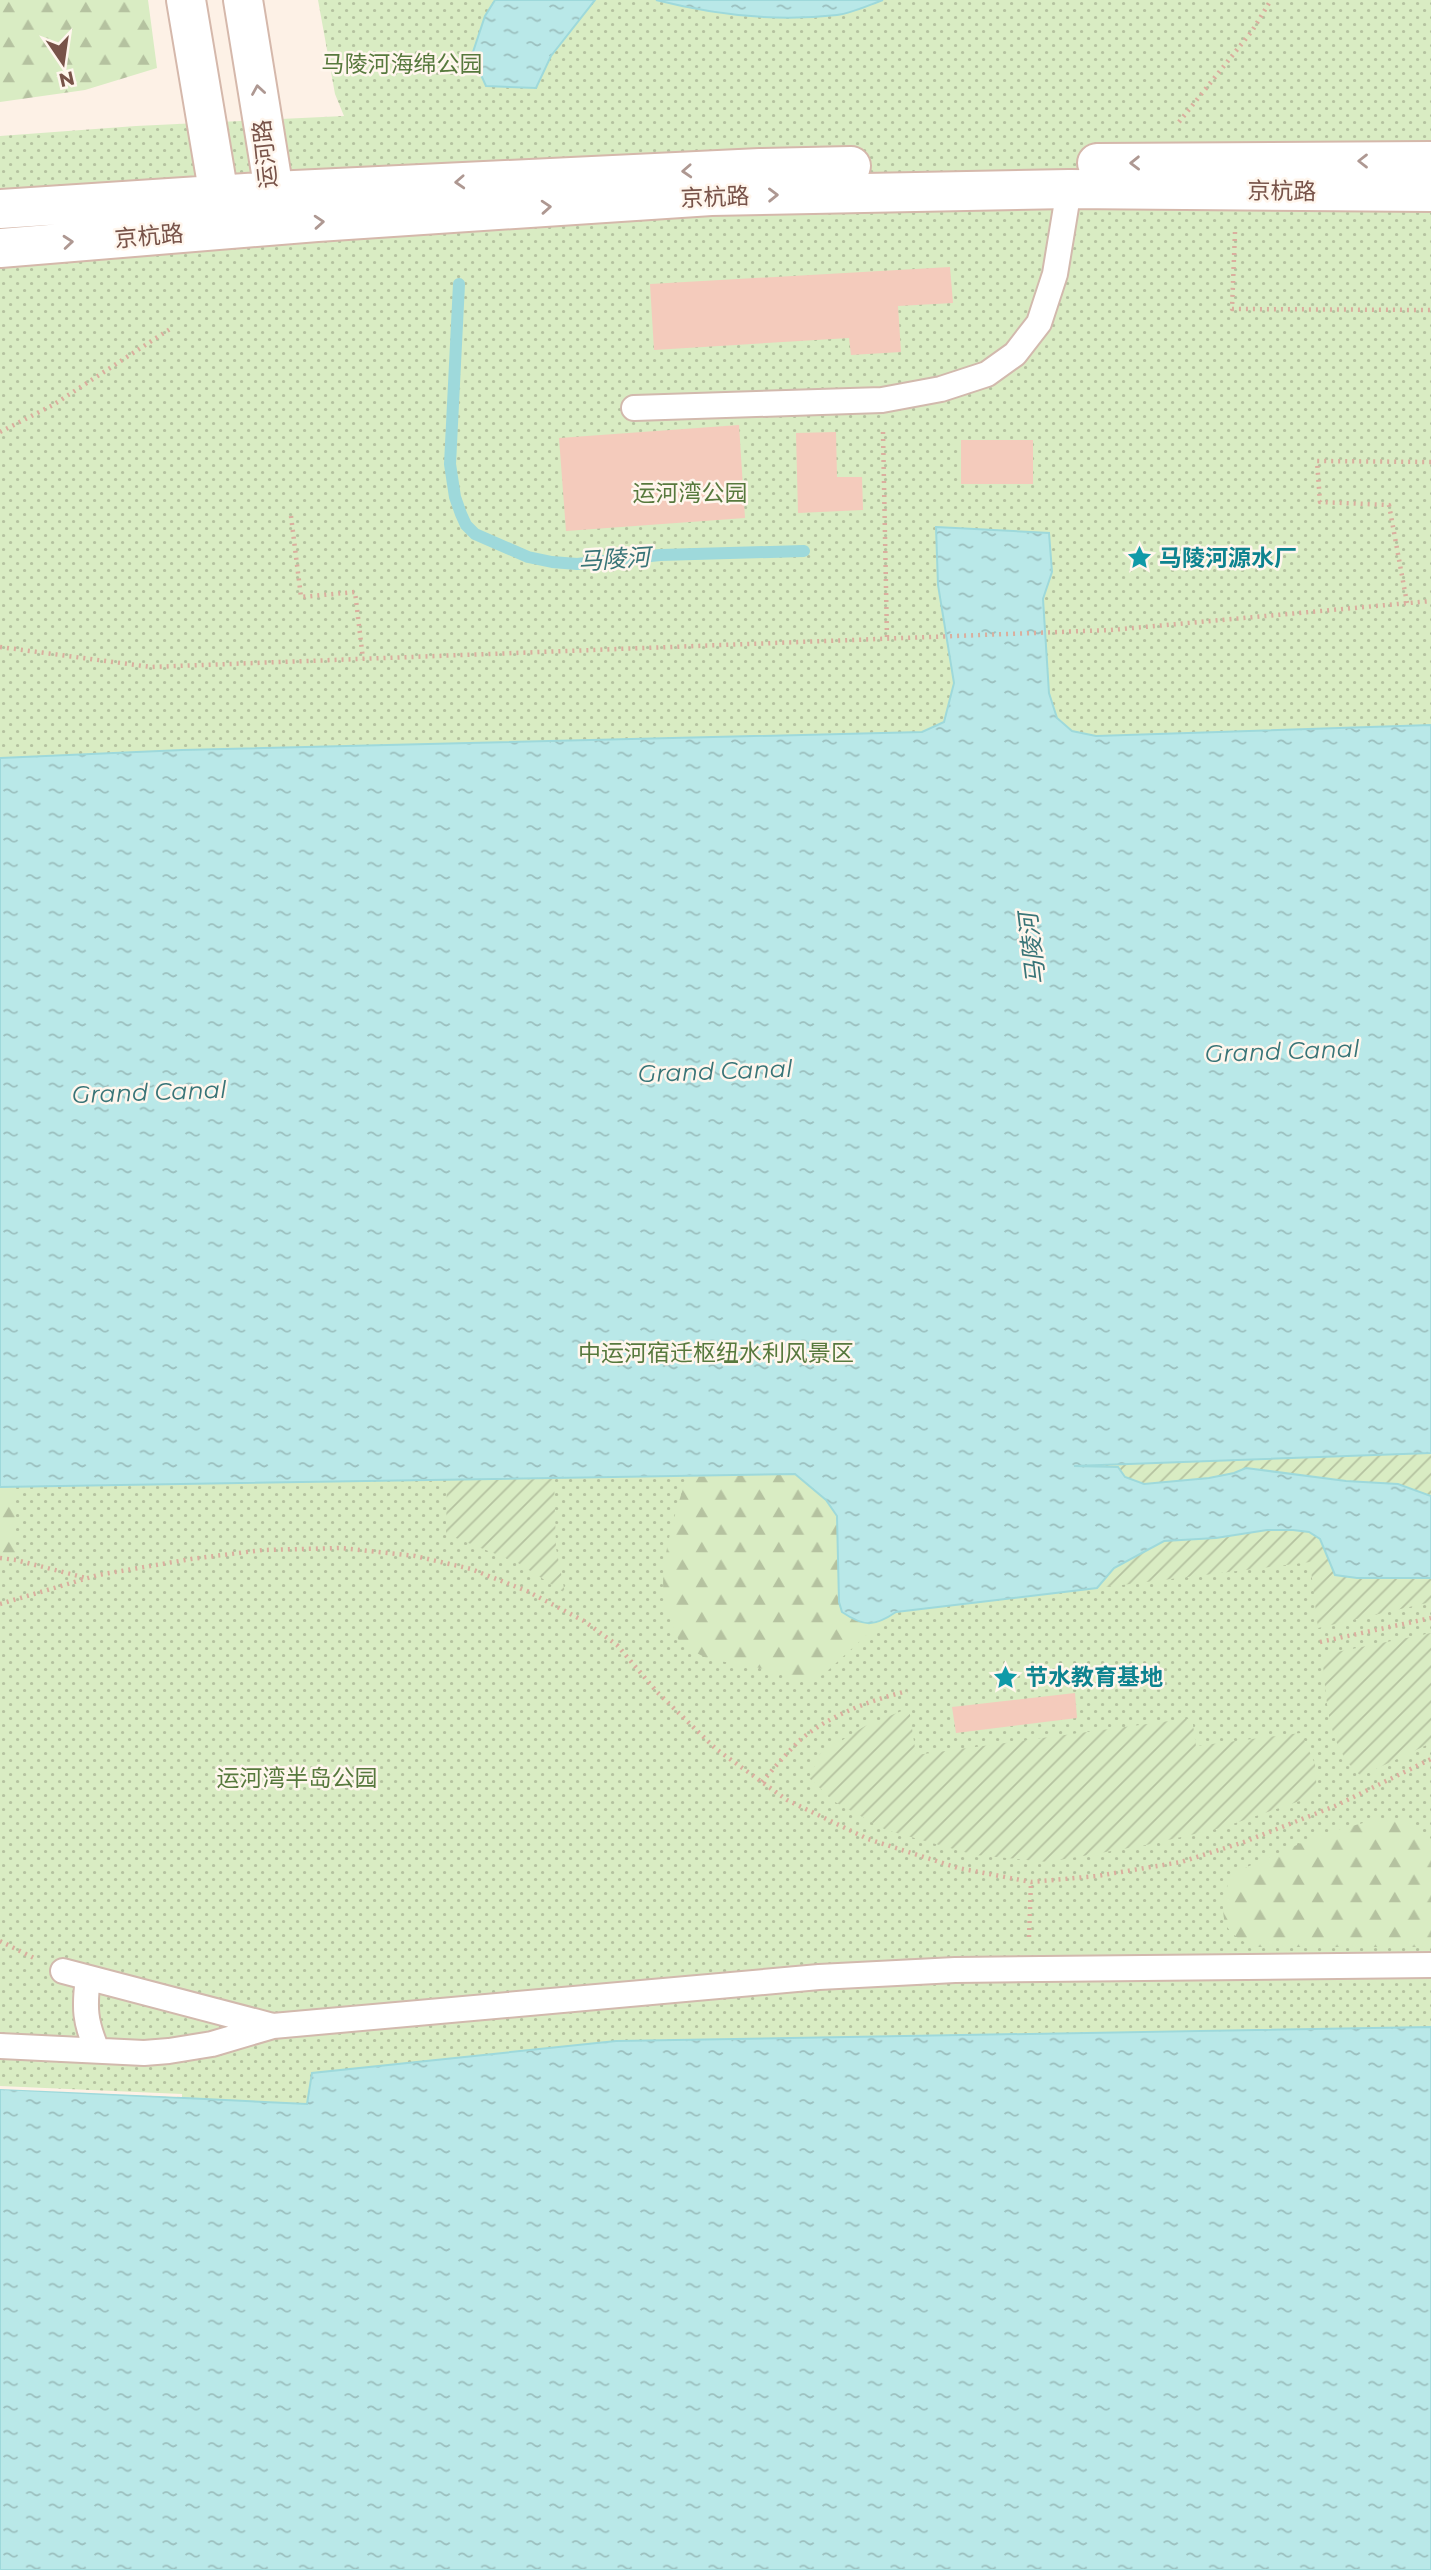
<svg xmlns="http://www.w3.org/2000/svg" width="1431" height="2570" viewBox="0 0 1431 2570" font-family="Montserrat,'Noto Sans SC',sans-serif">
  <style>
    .grass { fill: url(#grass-dots) }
    .forest { fill: url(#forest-firs) }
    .garden { fill: url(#garden-furrows) }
    .water { fill: url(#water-ripples); stroke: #9ed9db; stroke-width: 2 }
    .pier { fill: #fdf1e6 }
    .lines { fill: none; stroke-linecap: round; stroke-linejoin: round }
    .stream { stroke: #9ed9db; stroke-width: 12 }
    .building { fill: #f4cbbc }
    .lane-casing { stroke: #d2b9ad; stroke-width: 28 }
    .secondary-casing { stroke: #d5b8ab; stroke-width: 42 }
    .path { stroke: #daae9e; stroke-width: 4.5; stroke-dasharray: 2 5; stroke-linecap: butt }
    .lane { stroke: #fff; stroke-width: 24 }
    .secondary { stroke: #fff; stroke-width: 38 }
    .oneway { stroke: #ae9892 }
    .labels { text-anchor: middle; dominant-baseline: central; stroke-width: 5; stroke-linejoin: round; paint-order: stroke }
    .park-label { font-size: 23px; fill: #57793d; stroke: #fff6ed }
    .street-label { font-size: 23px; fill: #785349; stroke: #fff6ed }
    .culture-label { font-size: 23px; font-weight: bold; fill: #0d838f; stroke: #fff6ed; text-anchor: start }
    .water-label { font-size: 24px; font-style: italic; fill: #387477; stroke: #fff6ed }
  </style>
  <defs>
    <pattern id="grass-dots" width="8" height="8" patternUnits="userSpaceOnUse" patternTransform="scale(1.75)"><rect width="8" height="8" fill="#d9ecc3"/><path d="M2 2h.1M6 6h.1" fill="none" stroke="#b5c2a0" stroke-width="1.8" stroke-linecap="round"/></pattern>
    <pattern id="forest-firs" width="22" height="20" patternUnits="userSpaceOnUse" patternTransform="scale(1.75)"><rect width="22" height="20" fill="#d9ecc3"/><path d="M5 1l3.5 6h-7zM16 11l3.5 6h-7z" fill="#b5c2a0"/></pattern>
    <pattern id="garden-furrows" width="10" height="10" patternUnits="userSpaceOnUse" patternTransform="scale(1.75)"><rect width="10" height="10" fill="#d9ecc3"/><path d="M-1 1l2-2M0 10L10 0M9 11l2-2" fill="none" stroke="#b5c2a0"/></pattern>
    <pattern id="water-ripples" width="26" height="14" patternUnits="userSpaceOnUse" patternTransform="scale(1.75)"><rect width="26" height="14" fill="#b9e8e8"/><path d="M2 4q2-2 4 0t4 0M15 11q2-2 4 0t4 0" fill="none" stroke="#9bbfbe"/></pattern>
  </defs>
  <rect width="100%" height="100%" fill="#fdf1e6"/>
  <path class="grass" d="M318,0H1431V2570H0V136L136,126L344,116L335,94Z"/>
  <path class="forest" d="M0,0H148L157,68L85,90L0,102Z
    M795,1474L826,1500L837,1516L839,1602L867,1624L882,1621L823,1675L801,1681L760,1668L708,1659L680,1644C675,1630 668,1616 665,1602C657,1569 676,1509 687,1477Z
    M0,1487H14L16,1560L0,1567Z
    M1378,1819L1405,1821L1431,1839V1947H1256C1215,1932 1220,1910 1231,1874L1322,1834Z"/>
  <path class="garden" d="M1431,1453V1496L1398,1484L1346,1481L1246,1468L1235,1473L1209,1478L1144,1484L1125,1477L1051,1466Z
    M554,1479L556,1548L565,1593L518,1563L446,1534L447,1480Z
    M1267,1530C1280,1530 1294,1528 1307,1532C1326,1538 1343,1564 1357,1578H1431V1602L1318,1628L1310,1562L1097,1588L1113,1568L1164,1541L1216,1538Z
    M1431,1633V1743L1361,1776C1325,1746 1327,1697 1322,1655Z
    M909,1708L916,1755L1192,1718L1196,1746L1301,1733L1315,1764L1317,1795L1221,1828L1146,1845L1048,1862L975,1855L886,1830L835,1802L809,1778L820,1754L865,1726Z"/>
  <path class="water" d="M495,0H595L551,56L536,88L486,86L472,55L485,16Z
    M656,0H883C869,5 852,13 837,15C776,22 715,15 656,0Z
    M936,527L1049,533L1052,572L1043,599L1049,693L1057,718L1072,731L1096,736L1431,725V1453L1074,1466L1118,1467L1125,1477L1144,1484L1209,1478L1234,1473L1246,1468L1346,1481L1398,1484L1431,1496V1578H1357L1335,1575L1320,1539L1309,1532L1293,1530H1267L1216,1538L1164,1541L1114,1568L1097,1588L896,1612C874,1627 864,1627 842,1612L839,1602L837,1516L826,1500L795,1474L0,1487V758L182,750L922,732L944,722L954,683L938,585Z
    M1431,2027V2570H0V2089L307,2104L312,2073L616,2041Z"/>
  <path class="pier" d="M0,2086L182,2094V2097L0,2089Z"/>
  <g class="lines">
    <path class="stream" d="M459,284L450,464L455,497L461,514L466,525L475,534L528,557L552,562L577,564L660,555L804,551"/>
  </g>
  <path class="building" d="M950,267L953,303L898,306L901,352L851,355L849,338L654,350L650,284Z
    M739,425L745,518L566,531L559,438Z
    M836,432L837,477H862L863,510L798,513L796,433Z
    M961,440H1033V484H961Z
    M1075,1693L1077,1718L956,1733L952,1707Z"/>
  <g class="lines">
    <defs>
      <path id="lane" d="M634,408L882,400L941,389L987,374L1015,354L1039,323L1055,274L1069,189
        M88,1978C84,2008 85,2022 97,2050
        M273,2026L819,1977L955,1970L1431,1965
        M0,2046L144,2053L169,2051L212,2044L273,2026L63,1971"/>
      <path id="secondary" d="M186,0L219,196L256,227L274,191L243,0
        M1097,163L1431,161
        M0,209L274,191L760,168L851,166
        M0,248L317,222L711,196L1069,189L1431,192"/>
    </defs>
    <use href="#lane" class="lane-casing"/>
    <use href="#secondary" class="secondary-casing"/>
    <path class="path" d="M1179,122L1252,31L1271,0
      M1235,232L1232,309L1431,310
      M0,432L53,405L170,329
      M883,432L887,639
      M291,516L301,597L355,592L363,659
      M1407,603L1389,505L1320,502L1317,461L1431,462
      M0,647L151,667L1111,630L1431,601
      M0,1558L16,1560L86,1578
      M0,1604L98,1575L191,1559L263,1550L341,1548L415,1556L471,1569L527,1591L584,1621L617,1645L657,1692L716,1749L787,1800L868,1839L958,1868L1031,1882L1097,1876L1181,1862L1244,1842L1335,1806L1431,1759
      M1320,1642L1431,1618
      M762,1782C774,1768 786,1754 799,1741C829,1715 869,1701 907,1691
      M1029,1937L1031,1882
      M0,1941L34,1958"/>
    <use href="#lane" class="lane"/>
    <use href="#secondary" class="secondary"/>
  </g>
  <defs><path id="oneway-chevron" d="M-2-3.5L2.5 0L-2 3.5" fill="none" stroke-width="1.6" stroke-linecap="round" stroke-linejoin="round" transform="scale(1.75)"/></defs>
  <g class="oneway">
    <use href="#oneway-chevron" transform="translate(258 90) rotate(-99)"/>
    <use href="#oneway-chevron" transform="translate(1363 161) rotate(180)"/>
    <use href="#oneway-chevron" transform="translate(1135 163) rotate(179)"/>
    <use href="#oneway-chevron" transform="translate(687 171) rotate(177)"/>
    <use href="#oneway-chevron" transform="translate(460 182) rotate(177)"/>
    <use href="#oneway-chevron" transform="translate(773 195) rotate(-1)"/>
    <use href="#oneway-chevron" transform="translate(546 207) rotate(-4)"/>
    <use href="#oneway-chevron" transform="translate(319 222) rotate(-4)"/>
    <use href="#oneway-chevron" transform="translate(68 242) rotate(-5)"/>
  </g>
  <defs>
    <symbol id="sight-bare" viewBox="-9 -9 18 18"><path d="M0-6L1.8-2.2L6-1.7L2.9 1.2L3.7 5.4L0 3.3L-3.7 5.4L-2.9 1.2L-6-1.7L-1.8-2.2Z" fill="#0f9aa8" stroke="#fff6ed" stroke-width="2.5" paint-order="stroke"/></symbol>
  </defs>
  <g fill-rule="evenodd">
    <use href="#sight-bare" x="1122" y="540" width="35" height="35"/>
    <use href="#sight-bare" x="988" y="1660" width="35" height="35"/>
  </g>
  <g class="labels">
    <g class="park-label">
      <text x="402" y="64">马陵河海绵公园</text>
      <text x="690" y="493">运河湾公园</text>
      <text x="716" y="1353">中运河宿迁枢纽水利风景区</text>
      <text x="297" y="1778">运河湾半岛公园</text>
    </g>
    <g class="street-label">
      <text transform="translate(265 154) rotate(-96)">运河路</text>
      <text transform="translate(1282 191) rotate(1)">京杭路</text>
      <text transform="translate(715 197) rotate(-2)">京杭路</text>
      <text transform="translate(149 236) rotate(-5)">京杭路</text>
    </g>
    <g class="culture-label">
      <text x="1159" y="558">马陵河源水厂</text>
      <text x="1025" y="1677">节水教育基地</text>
    </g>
    <g class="water-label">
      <text transform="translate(614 559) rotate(-4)">马陵河</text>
      <text transform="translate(1032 949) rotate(-97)">马陵河</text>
      <text transform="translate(1282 1051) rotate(-2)">Grand Canal</text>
      <text transform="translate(715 1071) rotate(-2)">Grand Canal</text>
      <text transform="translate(149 1092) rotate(-2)">Grand Canal</text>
    </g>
  </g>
  <g transform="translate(63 63) rotate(167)" stroke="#fff6ed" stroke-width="5" paint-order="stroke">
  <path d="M0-5L12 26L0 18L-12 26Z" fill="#785349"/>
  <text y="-10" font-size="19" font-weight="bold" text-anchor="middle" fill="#785349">N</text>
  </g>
</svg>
